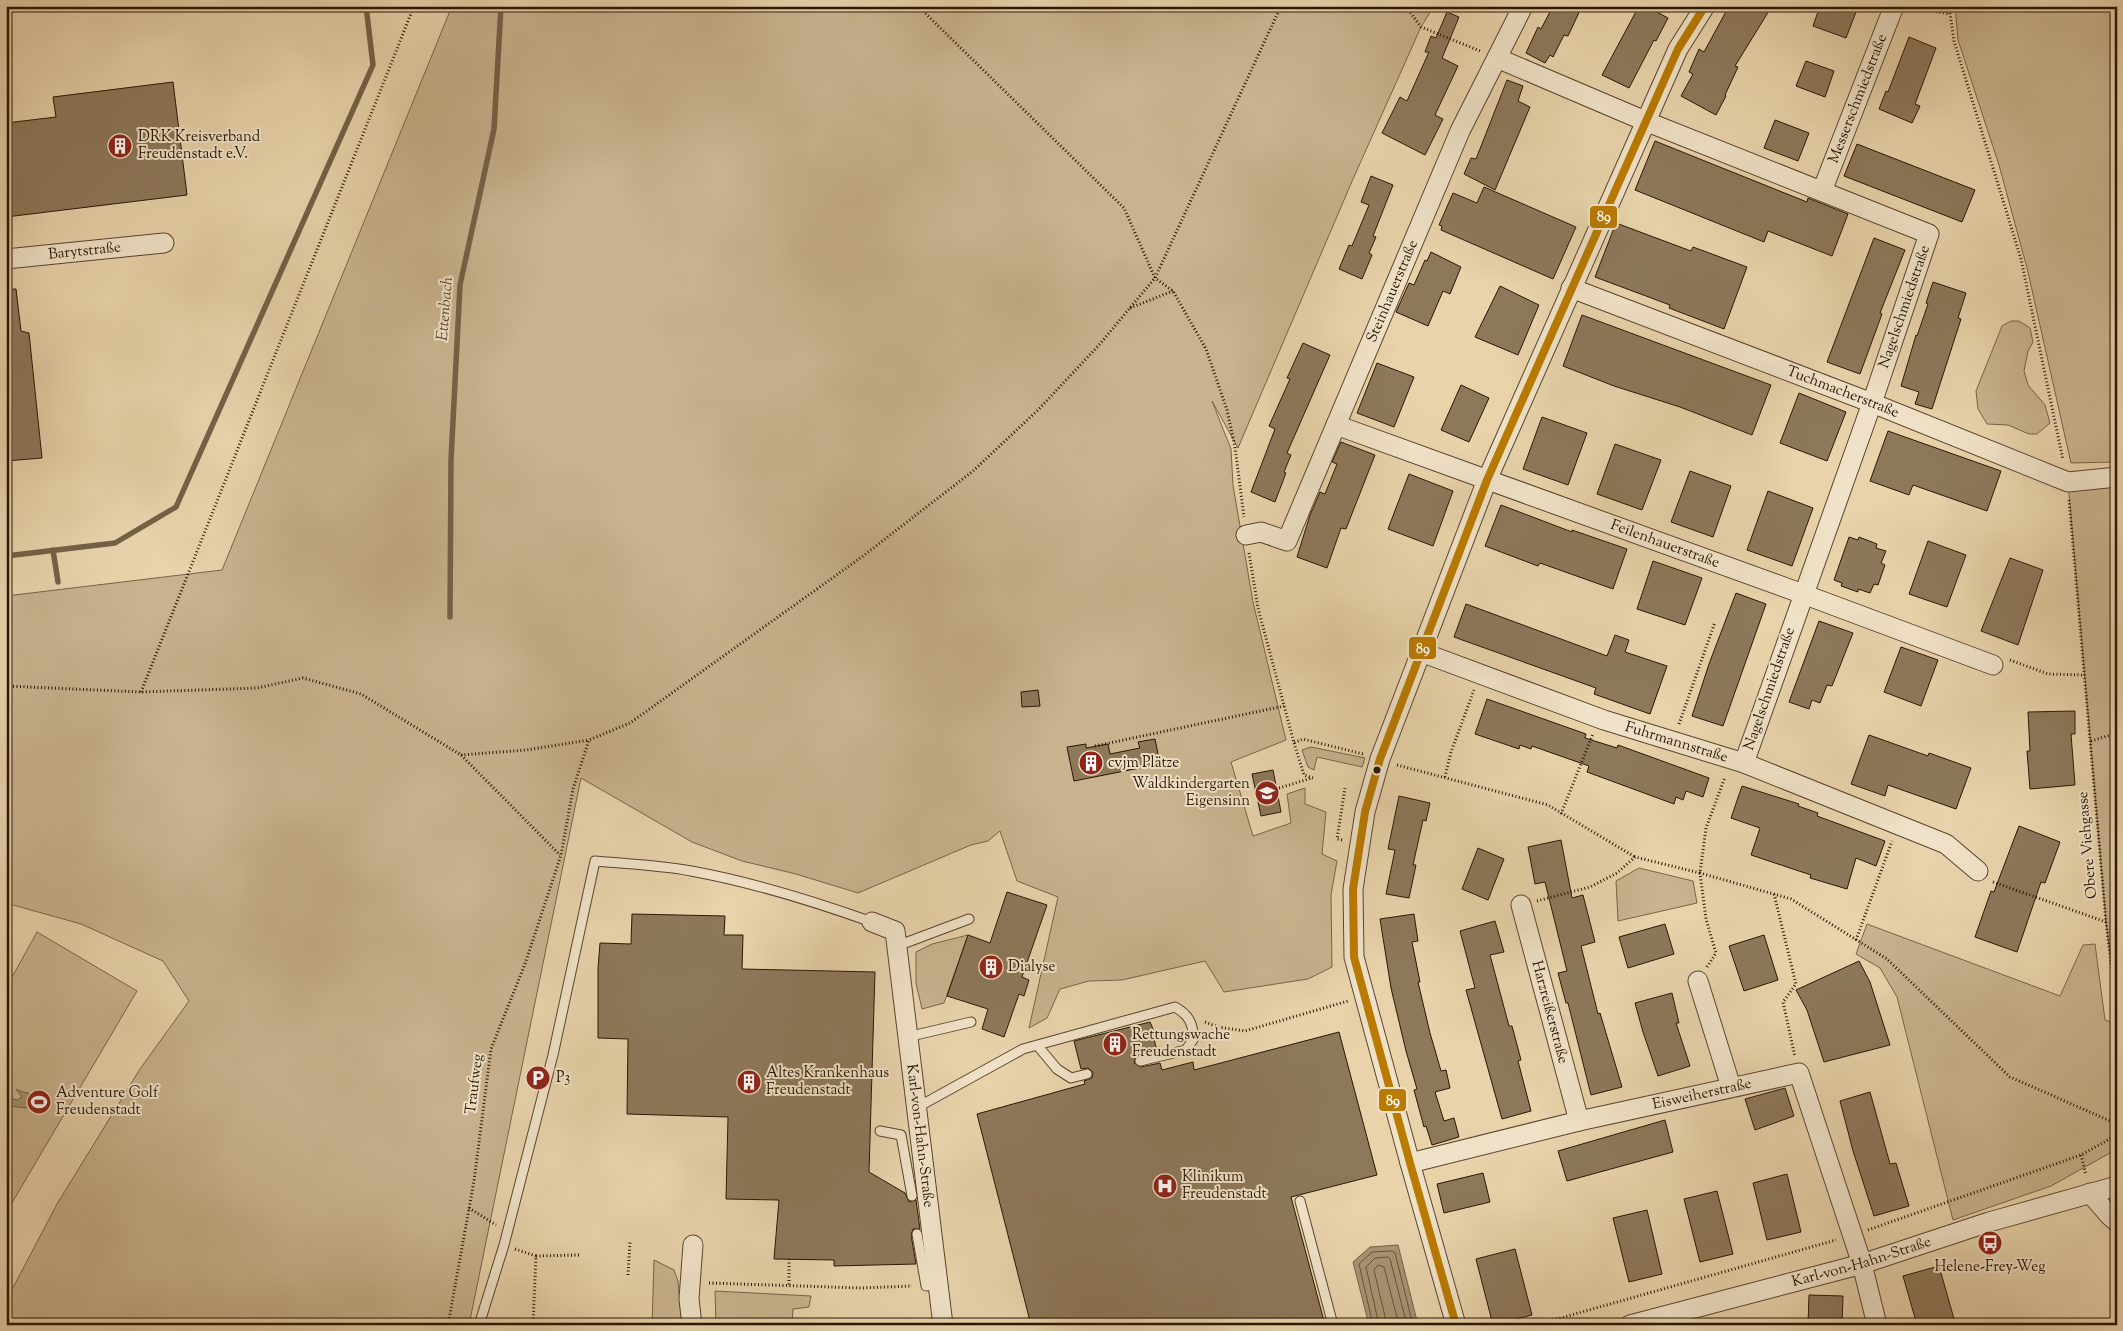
<svg xmlns="http://www.w3.org/2000/svg" width="2123" height="1331" viewBox="0 0 2123 1331" font-family="'Sorts Mill Goudy',serif">
  <style>
    .green { fill: #c8b38e; stroke: #796448 }
    .water { fill: #a79372; stroke: #756146 }
    .lines { fill: none; stroke-linecap: round; stroke-linejoin: round }
    .shore { stroke: #68543a; stroke-width: 1 }
    .stream { stroke: #756146; stroke-width: 5.5 }
    .building { fill: #8d785a; stroke: #2a1603 }
    .service-casing { stroke: #5a452d; stroke-width: 11 }
    .minor-casing { stroke: #5a452d; stroke-width: 21 }
    .path { stroke: #2a1603; stroke-width: 3; stroke-dasharray: 1 2.5; stroke-linecap: butt }
    .service { stroke: #f0e2c8; stroke-width: 9 }
    .minor { stroke: #f0e2c8; stroke-width: 19 }
    .bus-1-casing { stroke: #f0e2c8; stroke-width: 11 }
    .bus-1 { stroke: #ba7b01; stroke-width: 8 }
    .bus-dot { fill: #2a1603; stroke: #f0e2c8; stroke-width: 2 }
    .labels { text-anchor: middle; dominant-baseline: central; stroke-width: 4; stroke-linejoin: round; paint-order: stroke }
    .street-label { font-size: 15px; fill: #2a1603; stroke: #f0e2c8 }
    .poi-label { font-size: 15px; fill: #2a1603; stroke: #f0e2c8; text-anchor: start }
    .water-label { font-size: 16px; font-style: italic; fill: #5c482f; stroke: #f0e2c8 }
    .line-badge { stroke: #f0e2c8; stroke-width: 2 }
    .badge-label { font-size: 14px; text-anchor: middle; font-weight: bold; fill: #fff }
  </style>
  <rect width="100%" height="100%" fill="#e8d3ab"/>
  <filter id="stains"><feTurbulence type="fractalNoise" baseFrequency=".004" numOctaves="4"/><feColorMatrix values="0 0 0 0 .2 0 0 0 0 .09 0 0 0 0 .02 0 0 0 .5 -.17"/></filter>
  <radialGradient id="worn" r=".72"><stop offset=".6" stop-color="#630" stop-opacity="0"/><stop offset="1" stop-color="#630" stop-opacity=".3"/></radialGradient>
  <path class="green" d="M452,6H1434L1421,27L1353,179L1238,448L1212,401L1231,449L1233,485L1253,602L1286,740L1231,762L1253,836L1291,823L1287,794L1305,788V804L1326,812L1322,854L1337,861L1331,895L1332,967L1308,979L1224,992L1205,961L1122,980L1089,981L1060,989L1047,1018L1029,1028L1058,897L1017,881L1000,831L988,841L971,845L858,893L796,874L742,861L692,842L581,778L469,1325H6V1301L57,1204L140,1069L189,1001L163,961L81,924L6,903V596L222,570Z
    M1955,6H2117V462L2071,463L2027,268L1999,165L1958,40Z
    M2011,321H2019L2030,328L2033,342L2028,351L2024,371L2028,385L2045,405L2050,423L2037,434H2029L2008,425L1987,424L1978,409L1976,391L2002,326Z
    M2117,477V1012L2106,922L2068,482Z
    M1311,747L1365,758L1362,767L1317,757L1314,770L1308,767L1302,750Z
    M1639,868L1693,881L1697,903L1618,921L1616,881Z
    M1867,924L2060,996L2083,945L2095,944L2105,1020L2117,1024V1149L2051,1186L1953,1220L1897,997L1880,968L1856,954Z
    M37,932L137,991L6,1213V988Z
    M968,935L944,1003L922,1009L916,983V952L932,944Z
    M654,1260L674,1270L678,1281L682,1325H652Z
    M715,1291L811,1296L809,1307L793,1309L792,1325H716Z"/>
  <path class="water" d="M16,1089C22,1093 30,1092 35,1097L34,1102L26,1108L10,1106L9,1098L11,1093L13,1099L17,1100L22,1097Z
    M1398,1245L1418,1325H1369L1353,1262L1370,1247Z"/>
  <g class="lines">
    <path class="shore" d="M1373,1325L1359,1264L1372,1252L1392,1251L1395,1253L1413,1325
      M1379,1325L1366,1267L1375,1258L1388,1257L1390,1259L1407,1325
      M1387,1325L1374,1270L1378,1265L1384,1267L1399,1325"/>
    <path class="stream" d="M53,550L58,582
      M6,556L115,543L176,507L373,65L366,6
      M450,617L451,460L460,285L494,129L501,6"/>
  </g>
  <path class="building" d="M1553,6H1582L1568,36L1564,35L1553,57L1550,55L1545,63L1526,53L1538,27L1541,29Z
    M1639,6H1646L1668,18L1656,41L1654,40L1629,88L1602,75Z
    M1729,6H1772L1735,66L1738,67L1725,95L1726,96L1716,115L1681,96L1693,74L1689,72L1699,49L1704,52Z
    M1820,6H1842L1856,12L1846,38L1813,26Z
    M1447,12L1459,17L1442,58L1458,66L1435,115L1443,119L1425,155L1382,133L1400,97L1407,101L1429,52H1425L1431,36L1436,38Z
    M1909,37L1936,48L1915,104L1920,106L1912,123L1879,109L1886,91L1888,92Z
    M1806,61L1834,71L1825,97L1796,86Z
    M1507,80L1523,86L1518,101L1530,107L1495,190L1464,174L1471,158L1476,159Z
    M173,82L187,195L6,217V123L56,117L53,97Z
    M1775,120L1809,133L1798,161L1764,148Z
    M1655,141L1807,202L1808,198L1848,214L1832,256L1768,231L1764,242L1635,190Z
    M1857,144L1975,190L1962,222L1844,176Z
    M1371,176L1393,185L1373,236L1376,237L1369,253L1372,255L1362,279L1339,269L1349,245L1352,246L1369,205L1361,202Z
    M1484,187L1576,227L1553,279L1441,230L1442,226L1439,225L1453,193L1477,203Z
    M1616,223L1691,251L1693,247L1747,267L1724,329L1669,308L1670,305L1595,277Z
    M1874,238L1905,250L1880,313L1882,314L1860,374L1827,362Z
    M1431,252L1461,267L1450,294L1443,291L1428,326L1396,312L1409,283L1414,285L1425,260L1427,261Z
    M1933,282L1966,293L1958,318L1961,319L1932,409L1915,404L1919,392L1901,386L1916,335L1917,336L1928,304L1926,303Z
    M1500,286L1539,305L1518,355L1475,337Z
    M6,289H16L21,331L29,333L42,458L6,461Z
    M1582,315L1771,385L1752,435L1680,407L1614,386L1563,366Z
    M1303,343L1330,355L1287,453L1291,455L1284,472L1286,473L1275,502L1251,492L1275,429L1269,426L1290,379L1287,378Z
    M1377,363L1414,377L1394,427L1357,413Z
    M1461,385L1489,398L1469,442L1441,430Z
    M1799,393L1846,412L1827,461L1780,443Z
    M1542,417L1587,433L1568,485L1523,469Z
    M1888,431L2001,471L1987,511L1913,485L1909,495L1870,481Z
    M1341,442L1375,455L1346,529L1341,528L1327,568L1297,557L1310,515L1320,492L1325,494L1337,464L1332,462Z
    M1615,444L1661,460L1642,510L1597,494Z
    M1690,471L1731,486L1713,537L1671,522Z
    M1409,474L1453,491L1433,546L1388,529Z
    M1768,491L1813,508L1792,566L1747,550Z
    M1501,505L1572,532V530L1627,549L1613,589L1540,563L1538,566L1485,546Z
    M1849,537L1858,540L1859,537L1877,544L1876,548L1886,551L1881,563L1885,565L1878,585L1874,584L1870,593L1858,589V592L1841,586L1842,583L1834,580Z
    M1928,541L1966,555L1947,607L1909,594Z
    M2010,558L2043,570L2018,645L1981,631Z
    M1653,561L1702,578L1685,625L1637,609Z
    M1736,593L1766,604L1723,726L1692,716L1709,664Z
    M1466,604L1607,656L1615,635L1629,640L1625,652L1667,666L1650,714L1594,694L1596,688L1454,637Z
    M1819,621L1853,633L1832,686L1827,685L1820,703L1812,700L1809,709L1789,702Z
    M1901,647L1938,660L1921,706L1884,692Z
    M1038,690L1040,706L1022,707L1021,692Z
    M1487,699L1586,734L1585,738L1617,748L1618,745L1709,778L1703,797L1686,791L1683,800L1676,797L1674,804L1587,772L1589,766L1532,746L1531,749L1520,745L1519,749L1475,734Z
    M2075,711V734H2071L2075,785L2030,789L2027,751H2030L2028,712Z
    M1869,735L1928,756L1929,753L1971,768L1956,809L1888,785L1885,796L1851,784Z
    M1155,739L1160,764L1074,781L1067,747L1086,744V748L1108,744L1110,754L1140,748L1138,742Z
    M1273,770L1281,812L1261,816L1252,774Z
    M1742,786L1799,804L1798,806L1818,813L1817,816L1885,841L1876,866L1856,858L1847,889L1810,878L1811,875L1751,855L1760,828L1731,818Z
    M1399,796L1430,803L1426,821L1423,820L1413,865H1416L1409,898L1386,894L1395,850L1388,849Z
    M2019,826L2060,842L2045,883L2041,882L2017,952L1975,937L1991,891L1994,892Z
    M1561,840L1572,898L1583,895L1595,942L1581,946L1598,1014L1600,1013L1622,1087L1591,1095L1568,1003H1566L1558,973L1567,971L1545,882L1535,884L1528,847Z
    M1478,848L1504,859L1488,900L1462,889Z
    M1007,892L1047,905L1022,977L1029,980L1024,996L1019,994L1004,1037L982,1029L988,1009L947,996L968,935L990,943Z
    M632,914L725,916L724,935H743L742,969L875,972L869,1172L905,1193L909,1202L916,1200L920,1229H913L911,1235L916,1264L834,1266V1260L774,1259L779,1200L726,1199L728,1117L627,1114L628,1039L598,1038V969L600,943L631,944Z
    M1414,914L1418,941L1412,942L1420,982H1418L1430,1033L1441,1071L1446,1070L1450,1088L1435,1092L1444,1121L1454,1118L1459,1137L1432,1145L1426,1126L1424,1127L1414,1090L1417,1089L1406,1051L1391,988L1380,919Z
    M1495,921L1504,952L1490,955L1509,1026H1512L1521,1060L1518,1061L1531,1111L1502,1119L1466,990L1475,988L1460,931Z
    M1665,924L1674,954L1628,968L1619,937Z
    M1764,935L1778,980L1744,991L1729,946Z
    M1859,961L1870,982L1890,1045L1824,1062L1807,1010L1796,990Z
    M1672,993L1679,1023H1676L1690,1066L1658,1076L1643,1032L1635,1003Z
    M1150,1022L1157,1038L1154,1039L1157,1051L1136,1056L1134,1063L1141,1067L1160,1063L1162,1070L1193,1062L1194,1070L1339,1032L1377,1175L1291,1197L1324,1321L1310,1325H1031L977,1114L1085,1084L1084,1081L1092,1078L1093,1072L1088,1068L1081,1069L1074,1041Z
    M1785,1088L1794,1116L1755,1130L1745,1099Z
    M1870,1092L1890,1164L1896,1163L1909,1206L1874,1216L1853,1151L1840,1101Z
    M1665,1120L1673,1152L1567,1181L1558,1151Z
    M1483,1173L1490,1202L1444,1213L1437,1184Z
    M1787,1174L1801,1232L1767,1240L1753,1183Z
    M1717,1191L1733,1254L1700,1262L1684,1199Z
    M1647,1210L1662,1274L1629,1282L1613,1218Z
    M1515,1249L1532,1315L1493,1325L1476,1259Z
    M1939,1266L1954,1319L1934,1325H1917L1903,1276Z
    M1809,1295L1843,1296L1842,1325H1808Z"/>
  <g class="lines">
    <defs>
      <path id="service" d="M897,946L969,919
        M907,1037L971,1022
        M1037,1045L1057,1069L1071,1078L1087,1074
        M916,1108L1023,1049L1175,1007C1189,1015 1192,1022 1194,1038L1186,1050L1140,1061
        M880,1131L901,1135L912,1196
        M1300,1201L1333,1325
        M917,1234L926,1286L937,1285
        M479,1325L504,1245L553,1055L595,861C627,864 660,865 691,871C752,882 813,901 872,922"/>
      <g id="minor">
        <path d="M1497,58L1645,121L1929,234L1872,403L1744,763"/>
        <path id="s1" d="M1822,191L1894,6"/>
        <path id="s2" d="M6,259L164,243"/>
        <path id="s3" d="M1571,288L1872,403L2068,482L2117,477"/>
        <path id="s4" d="M1336,425L1803,594L1993,665"/>
        <path id="s5" d="M1246,535L1261,532L1287,541L1460,131L1523,6"/>
        <path id="s6" d="M1421,652L1604,720L1744,763L1946,844L1978,871"/>
        <path id="s7" d="M1521,905L1579,1121"/>
        <path id="s8" d="M872,922L895,931L943,1325"/>
        <path d="M1698,981L1731,1087"/>
        <path id="s9" d="M1410,1163L1579,1121L1799,1073L1862,1264L1877,1325"/>
        <path d="M2090,1193L2109,1215L2117,1222"/>
        <path d="M692,1325L689,1299L693,1245"/>
        <path d="M1456,1325L1410,1163L1354,957L1353,889L1365,812L1380,759L1487,480L1678,49L1705,6"/>
        <path id="s10" d="M1630,1325L1862,1264L1989,1222L2117,1186"/>
      </g>
    </defs>
    <use href="#service" class="service-casing"/>
    <use href="#minor" class="minor-casing"/>
    <path class="path" d="M918,6L1124,208L1155,278L1173,291L1206,349L1227,410L1235,447L1244,517
      M1412,6L1410,12L1421,27L1480,51
      M1949,6L1954,41L2021,259L2063,460
      M1912,7L1949,14
      M1130,308L1173,291
      M2069,500L2106,922L2117,1012
      M1249,553L1258,608L1294,743L1303,739L1363,754
      M2010,660L2048,674L2085,675
      M6,686L141,692L257,688L303,678L361,694L461,755L560,855
      M141,692L414,6
      M1679,724L1715,622
      M2091,741L2117,733
      M1294,743L1304,775L1313,778
      M1095,746L1284,706
      M461,755L526,750L589,740
      M1397,765L1548,805L1635,857
      M1445,777L1451,752L1474,690
      M1279,788L1312,778
      M1561,814L1593,734
      M1342,840L1337,839L1345,788
      M1993,882L2106,922
      M1774,894L1796,984L1783,1002L1795,1057
      M1537,901L1590,887L1617,873L1635,857L1700,873L1706,828L1725,777
      M1856,940L1892,841
      M1707,967L1716,953L1706,919L1700,873L1791,899L1887,959L2010,1077L2117,1124
      M2115,1011L2117,1028
      M1205,1022L1218,1027L1245,1031L1348,1001
      M2081,1155L2086,1175
      M469,1208L496,1225
      M1868,1230L2081,1155L2117,1135
      M515,1249L536,1256L533,1324
      M536,1256L579,1255
      M789,1259V1286
      M628,1275L630,1242
      M709,1283L861,1288L912,1286
      M448,1325L474,1181L491,1049L525,964L561,855L573,789L589,740L630,723L863,556L973,471L1038,410L1099,345L1155,278L1281,6
      M1536,1325L1836,1240"/>
    <use href="#service" class="service"/>
    <use href="#minor" class="minor"/>
    <defs>
      <path id="bus-1" d="M1456,1325L1410,1163L1354,957L1353,889L1365,812L1380,759L1487,480L1678,49L1705,6"/>
    </defs>
    <use href="#bus-1" class="bus-1-casing"/>
    <use href="#bus-1" class="bus-1"/>
  </g>
  <defs>
    <symbol id="building-disc" viewBox="-11 -11 22 22"><circle r="9.5" fill="#8f2418" stroke="#f0e2c8"/><path d="M-4-6H4V6H1V3H-1V6H-4ZM-2.5-4.3h1.7v1.8h-1.7ZM.8-4.3h1.7v1.8H.8ZM-2.5-1h1.7V.8h-1.7ZM.8-1h1.7V.8H.8Z" fill="#fff"/></symbol>
    <symbol id="school-disc" viewBox="-11 -11 22 22"><circle r="9.5" fill="#8f2418" stroke="#f0e2c8"/><path d="M0-5L7-2L0 1L-7-2ZM-4 1L0 2.5L4 1V4Q0 6-4 4Z" fill="#fff"/></symbol>
    <symbol id="parking-disc" viewBox="-11 -11 22 22"><circle r="9.5" fill="#8f2418" stroke="#f0e2c8"/><path d="M-3.5-5.5H1a3.5 3.5 0 0 1 0 7H-1V5.5H-3.5ZM-1-3.4V-.6H.8a1.4 1.4 0 0 0 0-2.8Z" fill="#fff"/></symbol>
    <symbol id="stadium-disc" viewBox="-11 -11 22 22"><circle r="9.5" fill="#8f2418" stroke="#f0e2c8"/><path d="M0-5a6.5 5 0 1 0 0 10a6.5 5 0 1 0 0-10ZM-3.5-1.8h7v3.6h-7Z" fill="#fff"/></symbol>
    <symbol id="hospital-disc" viewBox="-11 -11 22 22"><circle r="9.5" fill="#8f2418" stroke="#f0e2c8"/><path d="M-5-5h3v3.5h4V-5h3V5h-3V1.5h-4V5h-3Z" fill="#fff"/></symbol>
    <symbol id="bus-disc" viewBox="-11 -11 22 22"><circle r="9.5" fill="#8f2418" stroke="#f0e2c8"/><path d="M-5-6H5V4H4V6H2V4H-2V6H-4V4H-5ZM-3.5-4V0h7V-4ZM-3.5 1.2v1.5H-2V1.2ZM2 1.2v1.5H3.5V1.2Z" fill="#fff"/></symbol>
  </defs>
  <g fill-rule="evenodd">
    <use href="#building-disc" x="106" y="132" width="28" height="28"/>
    <use href="#building-disc" x="1077" y="749" width="28" height="28"/>
    <use href="#school-disc" x="1253" y="779" width="28" height="28"/>
    <use href="#building-disc" x="977" y="953" width="28" height="28"/>
    <use href="#building-disc" x="1101" y="1030" width="28" height="28"/>
    <use href="#parking-disc" x="524" y="1064" width="28" height="28"/>
    <use href="#building-disc" x="735" y="1068" width="28" height="28"/>
    <use href="#stadium-disc" x="25" y="1088" width="28" height="28"/>
    <use href="#hospital-disc" x="1151" y="1172" width="28" height="28"/>
    <use href="#bus-disc" x="1976" y="1229" width="28" height="28"/>
  </g>
  <circle class="bus-dot" cx="1377" cy="770" r="4.5"/>
  <g class="labels">
    <g class="street-label">
      <text stroke="none"><textPath href="#s1" startOffset="99">Messerschmiedstraße</textPath></text>
      <text stroke="none"><textPath href="#s2" startOffset="79">Barytstraße</textPath></text>
      <text stroke="none"><textPath href="#s5" startOffset="314">Steinhauerstraße</textPath></text>
      <text transform="translate(1905 307) rotate(-71)">Nagelschmiedstraße</text>
      <text stroke="none"><textPath href="#s3" startOffset="291">Tuchmacherstraße</textPath></text>
      <text stroke="none"><textPath href="#s4" startOffset="350">Feilenhauerstraße</textPath></text>
      <text transform="translate(1770 689) rotate(-71)">Nagelschmiedstraße</text>
      <text stroke="none"><textPath href="#s6" startOffset="271">Fuhrmannstraße</textPath></text>
      <text transform="translate(2088 845) rotate(-95)">Obere Viehgasse</text>
      <text stroke="none"><textPath href="#s7" startOffset="111">Harzreißerstraße</textPath></text>
      <text transform="translate(475 1084) rotate(-83)">Traufweg</text>
      <text stroke="none"><textPath href="#s9" startOffset="300">Eisweiherstraße</textPath></text>
      <text stroke="none"><textPath href="#s8" startOffset="231">Karl-von-Hahn-Straße</textPath></text>
      <text stroke="none"><textPath href="#s10" startOffset="240">Karl-von-Hahn-Straße</textPath></text>
    </g>
    <g class="poi-label">
      <text x="138" y="137">DRK Kreisverband<tspan x="138" dy="17">Freudenstadt e.V.</tspan></text>
      <text x="1108" y="763">cvjm Plätze</text>
      <text x="1250" y="784" text-anchor="end">Waldkindergarten<tspan x="1250" dy="17">Eigensinn</tspan></text>
      <text x="1008" y="967">Dialyse</text>
      <text x="1132" y="1035">Rettungswache<tspan x="1132" dy="17">Freudenstadt</tspan></text>
      <text x="766" y="1073">Altes Krankenhaus<tspan x="766" dy="17">Freudenstadt</tspan></text>
      <text x="556" y="1078">P3</text>
      <text x="56" y="1093">Adventure Golf<tspan x="56" dy="17">Freudenstadt</tspan></text>
      <text x="1182" y="1177">Klinikum<tspan x="1182" dy="17">Freudenstadt</tspan></text>
      <text x="1990" y="1267" text-anchor="middle">Helene-Frey-Weg</text>
    </g>
    <g class="water-label">
      <text transform="translate(446 309) rotate(-85)">Ettenbach</text>
    </g>
  </g>
  <g class="line-badge">
    <rect x="1589" y="205" width="29" height="24" rx="5" fill="#ba7b01"/>
    <rect x="1408" y="636" width="29" height="24" rx="5" fill="#ba7b01"/>
    <rect x="1378" y="1088" width="29" height="24" rx="5" fill="#ba7b01"/>
  </g>
  <g class="badge-label">
    <text x="1604" y="221">89</text>
    <text x="1423" y="653">89</text>
    <text x="1393" y="1105">89</text>
  </g>
  <rect width="2123" height="1331" fill="none" stroke="#e8d3ab" stroke-width="25"/>
  <rect x="8" y="8" width="2108" height="1316" fill="none" stroke="#2a1603" stroke-width="2.5"/>
  <rect x="12" y="12" width="2098" height="1306" fill="none" stroke="#2a1603"/>
  <rect width="100%" height="100%" filter="url(#stains)"/>
  <rect width="100%" height="100%" fill="url(#worn)"/>
</svg>
